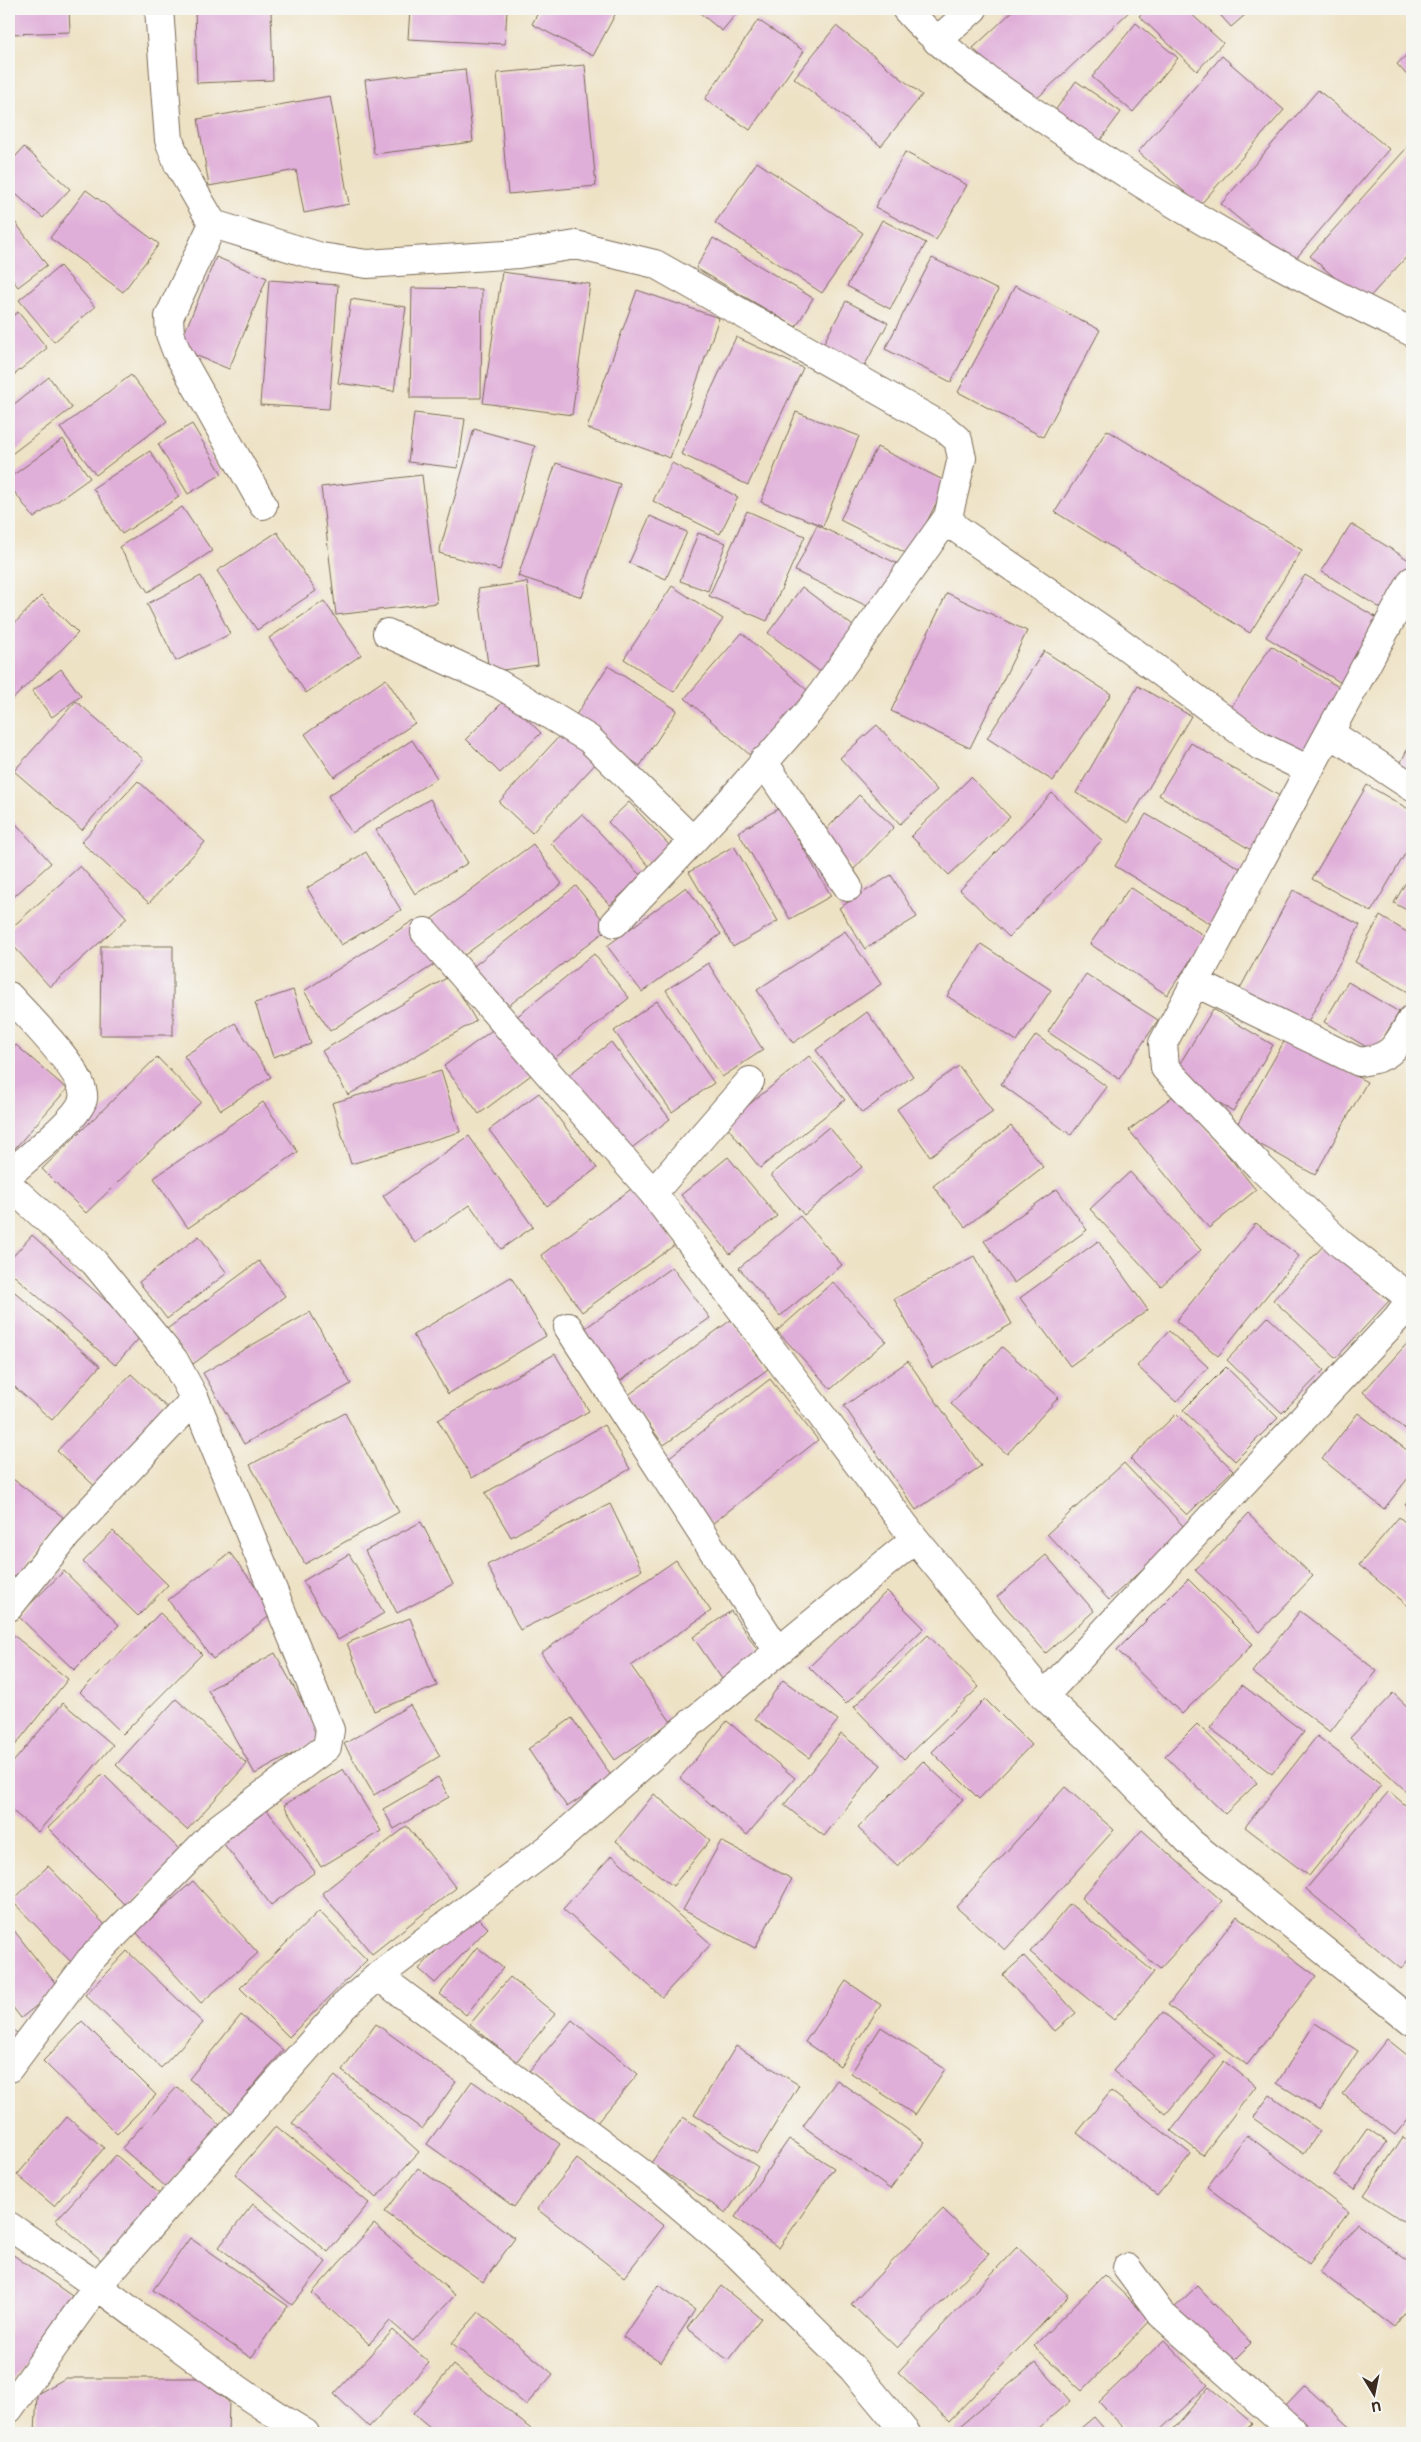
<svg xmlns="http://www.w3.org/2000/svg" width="1421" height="2442" viewBox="0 0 1421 2442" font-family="Mali,sans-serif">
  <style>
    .building { fill: #e0afd9 }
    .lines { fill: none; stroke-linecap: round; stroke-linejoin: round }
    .minor-casing { stroke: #7a6a58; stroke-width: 30 }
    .minor { stroke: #fff; stroke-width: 28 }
  </style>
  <rect width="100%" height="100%" fill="#f6f6f2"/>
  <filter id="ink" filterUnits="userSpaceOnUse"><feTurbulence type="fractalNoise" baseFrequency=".02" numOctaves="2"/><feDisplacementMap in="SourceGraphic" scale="10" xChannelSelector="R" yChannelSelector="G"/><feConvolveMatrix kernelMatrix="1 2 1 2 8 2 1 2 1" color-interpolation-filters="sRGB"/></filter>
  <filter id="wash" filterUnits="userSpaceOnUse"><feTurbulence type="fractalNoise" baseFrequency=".0096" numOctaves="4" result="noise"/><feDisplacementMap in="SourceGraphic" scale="20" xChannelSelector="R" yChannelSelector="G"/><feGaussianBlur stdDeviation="1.12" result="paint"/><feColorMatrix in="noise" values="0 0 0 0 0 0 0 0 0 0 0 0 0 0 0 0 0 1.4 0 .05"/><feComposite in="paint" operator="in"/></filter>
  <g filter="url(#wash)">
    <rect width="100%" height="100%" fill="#eee2c5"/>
    <g id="blocks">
      <path class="building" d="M10,9H69L70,32L11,34Z
        M195,9H271L273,80L197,83Z
        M410,9H507L505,44L408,39Z
        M540,9H618L593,56L532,24Z
        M695,9H740L722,31Z
        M1015,9H1132L1029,106L973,48Z
        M1146,9H1186L1223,43L1197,71L1139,16Z
        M1215,9H1252L1231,27Z
        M758,20L804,51L750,130L705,99Z
        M1136,23L1178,58L1133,112L1092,77Z
        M836,26L922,95L881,146L794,78Z
        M1412,50V81L1397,64Z
        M1222,56L1284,110L1200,205L1138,152Z
        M585,65L596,186L508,194L497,73Z
        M465,69L473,142L374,154L365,80Z
        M1076,81L1121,112L1094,149L1050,118Z
        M1318,90L1389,149L1292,263L1221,204Z
        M330,96L349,204L304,213L296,170L209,186L198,119Z
        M1412,142V251L1364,303L1310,256Z
        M24,147L70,189L43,218L9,188V164Z
        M905,152L967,185L936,240L875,207Z
        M757,162L863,233L822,293L715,223Z
        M86,190L159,244L123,292L50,238Z
        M882,220L926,243L890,309L847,286Z
        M15,222L47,265L18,287L9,275V226Z
        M713,238L813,298L796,327L696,268Z
        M216,257L267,278L229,369L178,348Z
        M932,258L998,290L951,382L885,349Z
        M60,266L95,307L54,342L19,300Z
        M502,272L590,284L572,415L483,403Z
        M269,280L338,285L329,409L260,405Z
        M1015,286L1100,330L1043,437L958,392Z
        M412,288L482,289L481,398H410Z
        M637,290L719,318L670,458L587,428Z
        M351,299L406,307L394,391L338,383Z
        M846,301L888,323L862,370L821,348Z
        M18,312L47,348L9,379V319Z
        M736,337L803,368L748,485L681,454Z
        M131,375L167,421L96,475L60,428Z
        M49,377L72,408L9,456V408Z
        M796,412L859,436L823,526L761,502Z
        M414,413L465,419L458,468L408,462Z
        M192,424L222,474L188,494L158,444Z
        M474,429L535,446L500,570L439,553Z
        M1107,430L1302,550L1250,633L1055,512Z
        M63,439L90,478L34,518L9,485V478Z
        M877,447L947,482L910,555L840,520Z
        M150,451L179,497L122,534L93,488Z
        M556,463L620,484L582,597L518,576Z
        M672,463L738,497L720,534L653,501Z
        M422,475L437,603L336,615L321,487Z
        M182,507L212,551L148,592L119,547Z
        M747,511L805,536L767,621L709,596Z
        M650,516L687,532L666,579L629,563Z
        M1351,524L1412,562V568L1385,611L1321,571Z
        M817,525L898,564L875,610L795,571Z
        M277,532L316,591L257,630L217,571Z
        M698,533L726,543L708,591L680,581Z
        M1305,575L1382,621L1343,684L1266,637Z
        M201,576L230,634L176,661L147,604Z
        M527,582L538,665L489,672L478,589Z
        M672,586L723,619L674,692L624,659Z
        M802,587L857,629L822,673L768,633Z
        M947,593L1027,631L970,748L891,711Z
        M41,596L78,633L9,703V629Z
        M324,601L361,655L306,693L269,638Z
        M742,633L816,698L758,762L685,698Z
        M1271,646L1342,689L1301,756L1229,711Z
        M1044,651L1111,694L1053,781L987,738Z
        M608,666L677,710L640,766L572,721Z
        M61,669L81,696L52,717L32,691Z
        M386,679L415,723L334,777L305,734Z
        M1138,686L1191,716L1128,823L1076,793Z
        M506,699L541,733L500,773L466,739Z
        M76,701L143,759L82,830L14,771Z
        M877,725L937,790L900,824L840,758Z
        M565,730L598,761L532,833L499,802Z
        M412,740L437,778L352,833L328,796Z
        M1412,740V783L1395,774Z
        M1191,743L1288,801L1256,853L1159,795Z
        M971,777L1010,817L949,875L911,836Z
        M138,781L205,842L149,903L81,842Z
        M1367,785L1412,811V842L1371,912L1312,879Z
        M1052,793L1102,840L1009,937L960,890Z
        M859,795L894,827L853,870L818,838Z
        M430,799L468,863L415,894L376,830Z
        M629,802L671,847L650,867L608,822Z
        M780,808L831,896L790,919L738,832Z
        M582,814L641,876L610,905L551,843Z
        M1146,814L1248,873L1216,927L1115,866Z
        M9,816L51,863L9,901Z
        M533,844L562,884L459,959L430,920Z
        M734,846L778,921L733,947L689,872Z
        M366,852L401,910L341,945L307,888Z
        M80,866L127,918L50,987L9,941V930Z
        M1412,872V913L1394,903Z
        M891,875L917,917L865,949L839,908Z
        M576,886L609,928L503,1010L470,969Z
        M686,887L721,934L642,992L607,946Z
        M1130,887L1206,937L1167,995L1090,944Z
        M1293,890L1360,925L1304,1029L1237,994Z
        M1380,916L1412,935V994L1355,962Z
        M414,920L440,961L330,1031L304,991Z
        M845,931L881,984L793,1043L757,990Z
        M981,944L1051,990L1017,1041L947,996Z
        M101,946H173V1035H100Z
        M594,954L629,998L545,1066L509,1023Z
        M708,963L763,1050L722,1077L666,990Z
        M1086,974L1158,1020L1119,1079L1048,1032Z
        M450,976L476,1021L348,1095L322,1051Z
        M1348,982L1399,1012L1375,1052L1324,1022Z
        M293,990L311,1044L273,1057L255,1003Z
        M657,1001L714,1083L672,1112L614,1031Z
        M1213,1009L1273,1045L1233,1111L1173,1075Z
        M867,1012L913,1076L862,1113L816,1050Z
        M235,1023L271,1077L221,1110L184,1056Z
        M499,1025L535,1072L479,1114L444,1066Z
        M1036,1035L1107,1087L1071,1135L1001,1084Z
        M1286,1038L1367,1082L1315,1175L1234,1130Z
        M611,1042L670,1119L625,1153L566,1077Z
        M16,1045L67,1089L9,1155V1054Z
        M809,1056L845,1100L760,1168L725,1124Z
        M157,1057L201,1102L86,1213L42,1169Z
        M959,1066L993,1112L930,1156L897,1109Z
        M441,1071L460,1132L351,1164L332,1103Z
        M539,1093L597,1168L547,1206L489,1130Z
        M1177,1093L1256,1190L1209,1228L1129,1130Z
        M263,1102L298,1152L188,1228L154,1178Z
        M1011,1126L1043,1167L965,1227L933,1186Z
        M829,1127L862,1167L804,1215L771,1175Z
        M469,1136L533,1227L501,1249L470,1205L415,1243L383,1196Z
        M728,1157L777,1216L730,1254L681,1195Z
        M1130,1172L1201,1250L1161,1286L1090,1209Z
        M634,1187L676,1244L582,1312L541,1255Z
        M1057,1189L1087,1230L1014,1283L984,1241Z
        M800,1216L842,1265L780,1316L739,1268Z
        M1256,1223L1299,1256L1218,1356L1176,1321Z
        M32,1235L143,1334L115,1365L9,1271V1261Z
        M199,1236L227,1273L167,1319L139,1282Z
        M1098,1241L1148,1310L1070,1366L1020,1298Z
        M1325,1244L1389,1301L1336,1358L1273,1300Z
        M974,1256L1012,1324L932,1368L894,1299Z
        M259,1261L285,1296L193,1364L167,1329Z
        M672,1267L710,1318L620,1381L584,1329Z
        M511,1277L546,1336L448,1394L413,1335Z
        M833,1282L886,1341L831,1389L777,1331Z
        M9,1287L100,1366L52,1420L9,1382Z
        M310,1312L351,1384L244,1444L203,1373Z
        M1268,1317L1324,1370L1282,1413L1227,1360Z
        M731,1320L768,1369L664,1445L627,1396Z
        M1169,1331L1208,1367L1176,1402L1137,1366Z
        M1412,1338V1436L1363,1392Z
        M1002,1347L1059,1397L1007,1454L951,1404Z
        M555,1354L589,1411L472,1478L438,1420Z
        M908,1361L981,1466L916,1510L844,1406Z
        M1226,1367L1278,1418L1235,1461L1183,1410Z
        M131,1374L174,1414L100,1491L57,1451Z
        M770,1379L818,1440L712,1524L663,1462Z
        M345,1413L399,1512L305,1564L250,1465Z
        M1358,1413L1412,1454V1473L1384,1509L1322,1459Z
        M1176,1414L1233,1470L1187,1515L1130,1459Z
        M604,1425L630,1469L511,1537L485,1493Z
        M1124,1463L1186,1529L1109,1600L1047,1534Z
        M9,1476L63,1517L9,1588Z
        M1412,1496V1511L1405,1505Z
        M610,1504L642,1570L520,1630L487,1565Z
        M1248,1514L1313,1576L1260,1632L1195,1570Z
        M1399,1517L1412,1528V1609L1359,1565Z
        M421,1522L453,1584L397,1613L365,1551Z
        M113,1531L168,1585L138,1616L83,1562Z
        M230,1553L275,1612L213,1659L168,1600Z
        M349,1554L384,1613L338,1640L303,1581Z
        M1046,1555L1094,1611L1046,1653L997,1597Z
        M676,1560L711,1611L631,1666L671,1722L615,1760L541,1653Z
        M64,1571L119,1625L74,1670L18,1616Z
        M1188,1579L1253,1644L1182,1714L1117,1650Z
        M887,1591L924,1628L846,1704L809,1667Z
        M731,1611L762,1656L724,1682L693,1637Z
        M1300,1611L1377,1671L1330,1732L1252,1672Z
        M160,1613L202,1654L123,1734L80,1692Z
        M410,1618L437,1686L374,1711L347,1643Z
        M12,1634L68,1679L9,1753V1638Z
        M928,1635L979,1687L904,1759L854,1707Z
        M275,1653L322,1738L255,1774L208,1690Z
        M783,1680L838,1720L809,1758L755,1719Z
        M1242,1685L1304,1732L1272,1774L1210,1728Z
        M1393,1693L1412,1711V1790L1409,1794L1350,1738Z
        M176,1699L247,1764L187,1830L116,1765Z
        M985,1699L1031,1745L979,1799L932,1752Z
        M63,1703L113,1745L38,1832L9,1808V1767Z
        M410,1705L440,1756L374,1795L344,1744Z
        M572,1718L612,1777L567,1807L528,1749Z
        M727,1721L795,1778L747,1835L680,1778Z
        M1197,1724L1257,1783L1225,1814L1165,1756Z
        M841,1734L881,1765L824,1836L784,1805Z
        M1317,1736L1381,1785L1309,1876L1245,1827Z
        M923,1761L963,1799L898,1866L858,1828Z
        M343,1769L381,1831L321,1867L284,1805Z
        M103,1774L183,1853L128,1908L48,1828Z
        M438,1777L449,1797L394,1829L383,1809Z
        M1065,1787L1114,1830L1005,1950L956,1907Z
        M1389,1791L1412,1811V1955L1401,1969L1306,1889Z
        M654,1794L710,1840L673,1886L616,1841Z
        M267,1810L315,1872L271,1905L223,1843Z
        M407,1826L456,1888L372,1954L322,1893Z
        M1142,1830L1222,1901L1160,1969L1081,1898Z
        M721,1841L792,1879L755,1948L683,1910Z
        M612,1855L711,1944L662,1997L563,1909Z
        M48,1866L110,1930L74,1965L12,1901Z
        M193,1881L258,1953L201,2003L136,1932Z
        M1070,1904L1154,1972L1114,2020L1030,1952Z
        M319,1911L367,1960L289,2037L240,1988Z
        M472,1912L488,1928L435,1983L419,1969Z
        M1237,1916L1316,1976L1247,2065L1168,2005Z
        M9,1924L59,1988L21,2018L9,2002Z
        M477,1947L503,1968L466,2015L440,1994Z
        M127,1951L203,2023L161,2068L85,1995Z
        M1024,1956L1076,2013L1055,2031L1003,1975Z
        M510,1977L555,2014L516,2062L470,2024Z
        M846,1981L881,2005L840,2066L805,2042Z
        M1163,2012L1215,2056L1166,2114L1113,2071Z
        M241,2015L283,2050L231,2113L189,2079Z
        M572,2020L638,2074L595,2125L529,2071Z
        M82,2021L156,2095L117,2134L43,2061Z
        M1315,2023L1358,2051L1320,2110L1277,2083Z
        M376,2024L456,2082L422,2129L342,2071Z
        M9,2026L25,2040L9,2059Z
        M881,2027L945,2069L915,2115L851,2073Z
        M1387,2039L1412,2059V2114L1395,2135L1343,2094Z
        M736,2046L799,2085L757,2154L694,2115Z
        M1224,2061L1256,2086L1203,2155L1171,2131Z
        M335,2076L419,2152L376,2198L292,2123Z
        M837,2080L925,2142L890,2189L803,2126Z
        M472,2081L560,2144L514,2207L427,2144Z
        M177,2087L221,2126L166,2187L122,2148Z
        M1111,2091L1191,2154L1157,2196L1077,2133Z
        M1270,2095L1320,2131L1304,2154L1253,2118Z
        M67,2117L104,2148L54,2206L17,2175Z
        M683,2117L758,2167L726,2213L651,2163Z
        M276,2126L369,2203L328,2252L235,2174Z
        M1367,2128L1387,2142L1354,2190L1334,2175Z
        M1247,2135L1349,2212L1309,2264L1207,2187Z
        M1403,2137L1412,2143V2215L1406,2223L1364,2195Z
        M789,2139L834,2168L779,2248L735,2217Z
        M116,2155L162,2196L102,2261L56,2220Z
        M577,2159L664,2226L624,2277L537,2209Z
        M418,2168L515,2238L483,2282L385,2212Z
        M253,2204L326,2262L292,2305L219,2247Z
        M943,2209L989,2254L897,2348L851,2304Z
        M1357,2223L1412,2264V2304L1394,2327L1320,2272Z
        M374,2224L455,2295L413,2341L390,2321L369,2344L312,2293Z
        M190,2238L288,2306L251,2358L153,2290Z
        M1017,2247L1069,2296L949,2421L898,2372Z
        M9,2252L72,2296L9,2385Z
        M1104,2275L1151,2320L1082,2391L1034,2346Z
        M658,2285L695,2310L661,2362L623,2337Z
        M721,2286L761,2318L728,2360L687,2328Z
        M1197,2286L1251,2343L1226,2368L1171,2311Z
        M479,2312L553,2374L526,2405L452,2343Z
        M393,2330L429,2363L369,2427L334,2394Z
        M1164,2340L1208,2385L1157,2433H1129L1099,2402Z
        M1036,2362L1070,2401L1032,2433H957L955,2430Z
        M453,2365L532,2430L529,2433H436L413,2414Z
        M66,2378H198L229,2402L228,2433H35L37,2394Z
        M1305,2386L1357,2433H1307L1282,2410Z
        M1209,2387L1252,2423L1243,2433H1170Z
        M1094,2417L1108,2433H1075Z"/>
    </g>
  </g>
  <g filter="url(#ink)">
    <use href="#blocks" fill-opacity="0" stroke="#7a6a58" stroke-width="1"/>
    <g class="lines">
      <defs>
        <path id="minor" d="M159,9L169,140L178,164L213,224L321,257L367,264L519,254L576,245L655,264L943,427L958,440L962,458L948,517L956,528L1115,638L1260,746L1309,770L1412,581
          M906,9C942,50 987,79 1032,111C1152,194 1280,270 1412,332
          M937,41L973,9
          M213,224L169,317L170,334L176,350L263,505
          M387,633L499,684L589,739L692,840
          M1330,733L1412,787
          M763,761L848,887
          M615,923L731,800L811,709L948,517
          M425,932L653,1193
          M1194,982L1359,1062C1394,1058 1396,1046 1412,1019
          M9,996C26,1015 88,1075 83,1099C79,1118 25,1160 9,1174
          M750,1081L653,1193L915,1539
          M9,1185L94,1262L174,1360L195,1399L330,1730L327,1747L220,1827L90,1960L9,2068
          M568,1327L778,1651
          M9,1607L66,1536L195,1399
          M1044,1696L1397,1318L1411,1299L1342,1245L1261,1168L1165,1068L1163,1043L1309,770
          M378,1976L644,2175L736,2253L852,2368L906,2433
          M9,2226C38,2246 68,2265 97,2286C166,2336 232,2389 305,2433
          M1127,2268L1161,2314L1295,2433
          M9,2409L97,2286L344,2006L378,1976L549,1848L673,1738L915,1539L1044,1696L1089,1738L1190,1842L1412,2022"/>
      </defs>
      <use href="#minor" class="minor-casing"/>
      <use href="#minor" class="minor"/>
    </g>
  </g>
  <rect width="1421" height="2442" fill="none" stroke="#f6f6f2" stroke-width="30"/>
  <g transform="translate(1374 2394) rotate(170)" stroke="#f6f6f2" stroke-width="4" paint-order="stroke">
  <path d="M0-4L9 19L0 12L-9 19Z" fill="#3b2a1e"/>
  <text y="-8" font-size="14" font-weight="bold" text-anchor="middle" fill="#3b2a1e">U</text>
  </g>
</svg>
